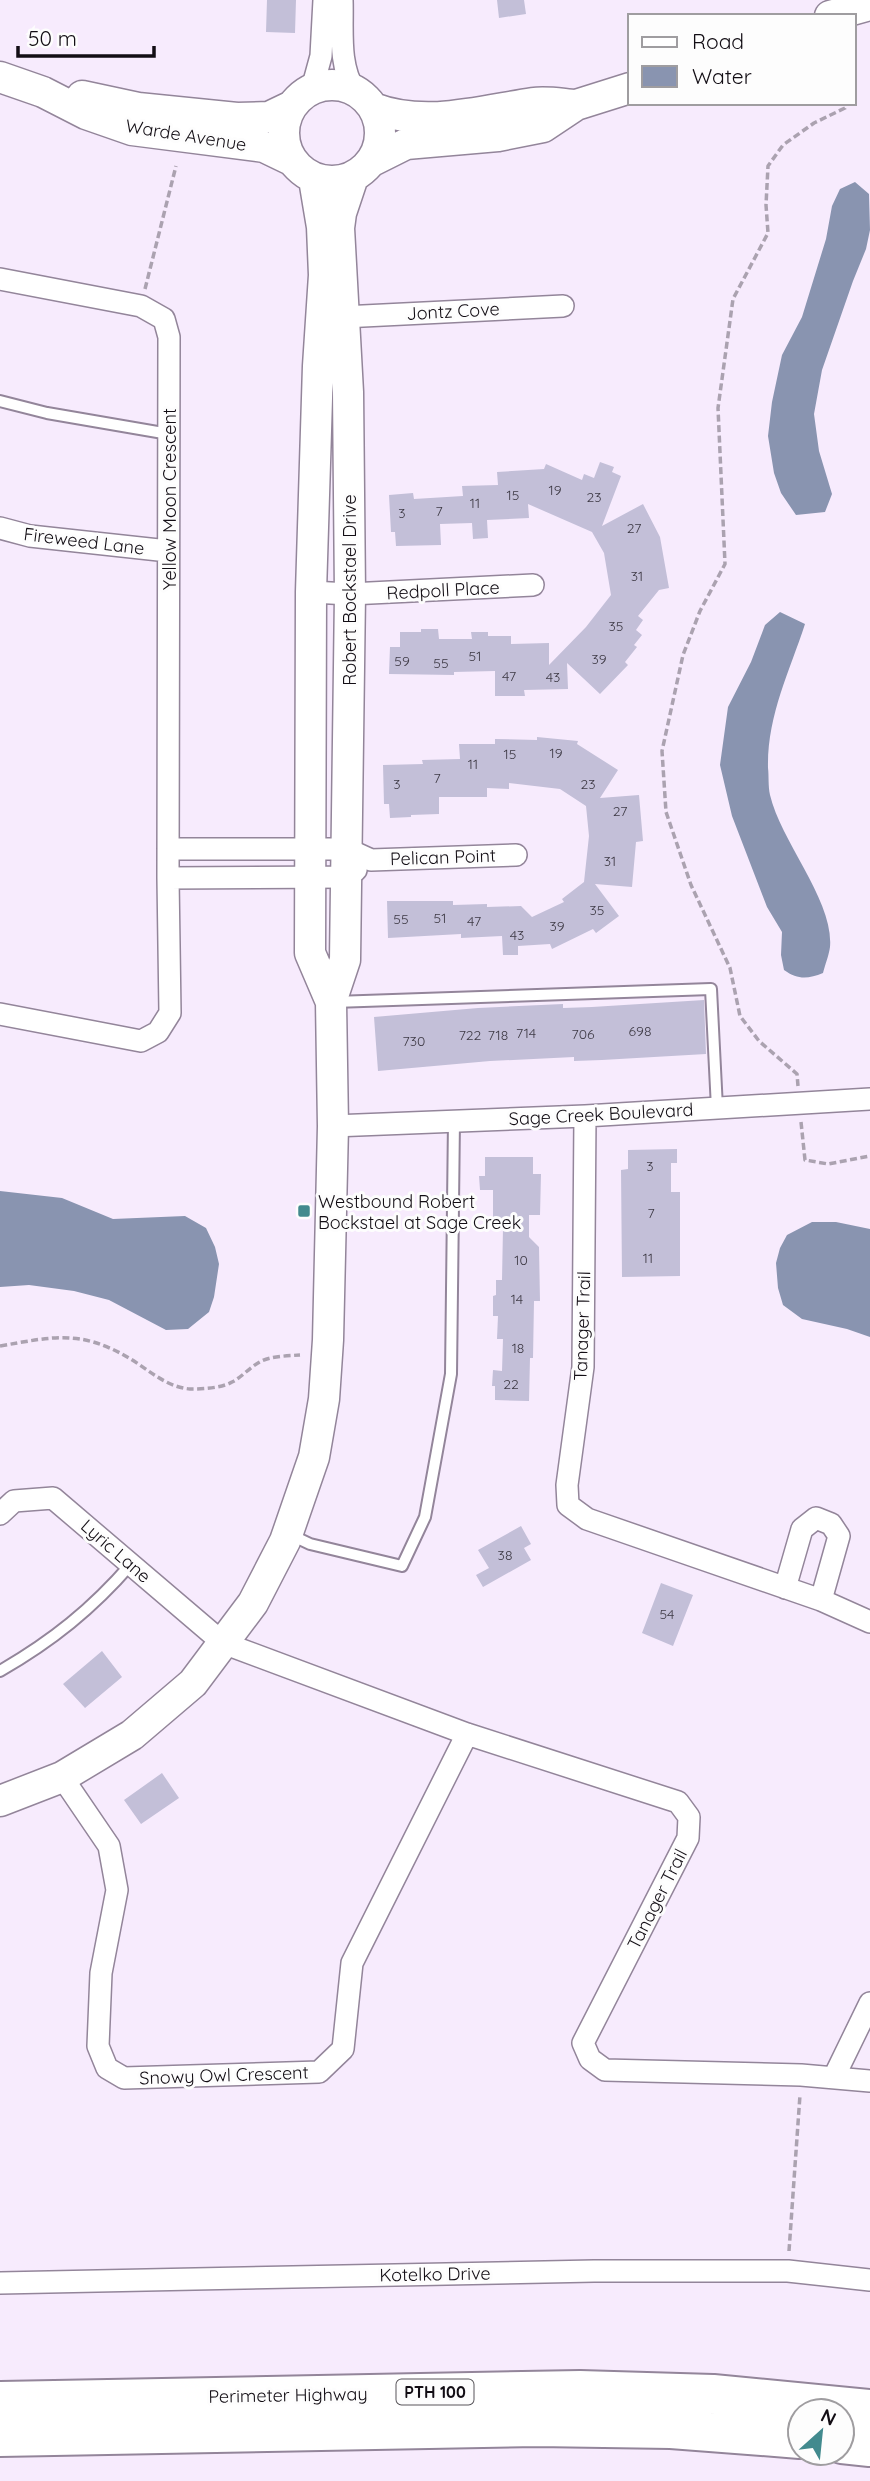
<svg xmlns="http://www.w3.org/2000/svg" width="870" height="2481" viewBox="0 0 870 2481" font-family="Quicksand,sans-serif">
  <style>
    .water { fill: #8994b0 }
    .building { fill: #c3bfd8 }
    .lines { fill: none; stroke-linecap: round; stroke-linejoin: round }
    .lane-casing { stroke: #93859a; stroke-width: 14 }
    .street-casing { stroke: #93859a; stroke-width: 24 }
    .secondary-casing { stroke: #93859a; stroke-width: 33 }
    .highway-casing { stroke: #93859a; stroke-width: 42 }
    .path { stroke: #aba2b0; stroke-width: 3.5; stroke-dasharray: 7 3.5; stroke-linecap: butt }
    .lane { stroke: #fff; stroke-width: 10 }
    .street { stroke: #fff; stroke-width: 21 }
    .secondary { stroke: #fff; stroke-width: 30 }
    .highway { stroke: #fff; stroke-width: 38 }
    .poi-dot { fill: #428a8e; stroke: #fdfdfd; stroke-width: 2.5 }
    .labels { text-anchor: middle; dominant-baseline: central; stroke-width: 6; stroke-linejoin: round; paint-order: stroke }
    .number-label { font-size: 14px; fill: #3e3a45 }
    .shield { fill: #fdfdfd; stroke: #58555a; stroke-width: 2 }
    .shield-label { font-size: 16px; font-weight: bold; fill: #120d14 }
    .street-label { font-size: 18px; fill: #120d14; stroke: #fdfdfd }
    .poi-label { font-size: 18px; fill: #120d14; stroke: #fdfdfd; text-anchor: start }
  </style>
  <rect width="100%" height="100%" fill="#f7ebfd"/>
  <path class="water" d="M855,182L869,194L870,230L866,249L853,281L822,370L814,414L819,451L832,494L825,512L796,515L781,493L774,473L768,436L772,402L782,355L802,317L826,239L832,206L840,189Z
    M780,612L805,624C789,673 767,716 768,768C769,776 768,786 770,795C781,842 834,901 830,947C829,955 825,965 823,973C808,979 798,980 784,970L781,955L782,932L767,907L732,816L720,765L728,707L751,662L765,625Z
    M0,1191L62,1198L113,1219L185,1216L206,1228L215,1247L219,1264L214,1297L209,1312L188,1329L166,1330L109,1300L74,1291L29,1285L0,1287Z
    M812,1222H836L870,1229V1337L847,1329L802,1319L783,1305L778,1288L776,1263L780,1248L787,1235Z"/>
  <path class="building" d="M267,0H296L295,33L266,32Z
    M497,0H524L526,14L499,18Z
    M600,462L614,467L612,472L621,476L602,526L643,504L660,537L669,588L659,590L638,616L643,620L636,630L642,635L634,645L637,647L625,662L628,665L600,694L567,663L568,689L524,690L525,696H495V671L454,672V675L389,674L390,647H400V632H421V629H438L439,639H472L471,632H488V636H511V644L549,643V665L586,627L611,595L604,553L592,532L528,504L529,518L487,520L488,538L473,539L472,523L440,524L441,545L396,546L395,532H391L389,495L413,493L414,499L463,496L462,486L498,485L497,472L544,469L546,464L582,480L584,474L594,478Z
    M537,737L578,741L577,744L618,770L600,798L639,795L643,841L636,842L632,887L595,884L619,916L596,933L593,929L552,949L550,944L518,946V955H503L502,936L461,938V934L388,938L387,901H453V905L487,904V907L521,906L532,917L564,902L562,899L584,882L589,836L586,806L560,789L509,783V789L487,788V797H439V814L411,815V817L390,818L389,804H384L383,765L423,764L422,760L460,759L459,744H495V739L537,740Z
    M704,1000L706,1054L602,1060L574,1061V1057L490,1061L378,1071L374,1017L478,1008L563,1004V1008L592,1007Z
    M677,1149V1163H671V1192H680V1276L622,1277L621,1170L628,1169V1150Z
    M485,1157H533V1174H541L540,1215H529V1237L539,1247L540,1301H534L533,1358H530L529,1401L495,1400V1386H492L493,1370L502,1371L503,1339H497L498,1316H493V1296L496,1295V1280H502L503,1228L493,1229V1190H480L479,1176H485Z
    M521,1526L531,1544L524,1548L531,1560L483,1587L476,1575L489,1568L478,1550Z
    M661,1583L693,1595L673,1646L642,1633Z
    M102,1651L122,1677L85,1708L63,1684Z
    M162,1773L179,1798L141,1824L124,1800Z"/>
  <g class="lines">
    <defs>
      <path id="lane" d="M0,401L47,413L169,434
        M334,1002L711,989L717,1108
        M291,1535L310,1544L402,1566L425,1517L451,1374L454,1120
        M0,1671C52,1641 92,1609 131,1564"/>
      <path id="street" d="M342,0C343,30 338,65 355,91
        M312,89L321,56L324,0
        M0,279L141,306L164,319L169,337L168,878L170,1013L158,1032L141,1041L0,1014
        M343,317L563,306
        M0,528L30,536L168,551
        M311,592L350,594L533,585
        M168,849H347L371,860L516,855
        M168,878L347,877L356,870
        M585,1116L583,1367L567,1485L568,1505L587,1519L821,1600L870,1622
        M333,1126L585,1116L870,1099
        M0,1514L14,1501L53,1498L223,1643L467,1734L678,1802L689,1817L688,1838L583,2043L590,2059L605,2070L801,2075L870,2081
        M785,1588L802,1529L816,1518L831,1524L839,1536L821,1600
        M62,1777L109,1846L117,1890L101,1973L98,2046L107,2068L124,2078L319,2072L343,2049L352,1963L467,1734
        M834,2077L870,2003
        M0,2283L594,2271H788L870,2280"/>
      <path id="secondary" d="M830,16L870,5
        M0,77L43,92L86,114L132,130L264,147L291,160
        M284 133a48 48 0 1 1 96 0a48 48 0 1 1-96 0Z
        M82,96L138,108L237,118L269,117L292,106
        M373,108C425,128 481,111 533,103C547,101 562,104 576,105
        M372,161L406,144L498,136L543,127L576,105L630,88
        M314,179L322,227L324,275L318,366L311,592L310,953L331,1002
        M0,1801L62,1777L132,1735L193,1683L253,1603L285,1541L314,1457L324,1399L328,1340L333,1126L331,1002L345,960L350,594L348,392L339,228L341,213L353,177"/>
      <path id="highway" d="M0,2401L580,2390L713,2394L870,2409
        M0,2437L537,2427L671,2429L800,2439
        M842,2444L870,2447"/>
    </defs>
    <use href="#lane" class="lane-casing"/>
    <use href="#street" class="street-casing"/>
    <use href="#secondary" class="secondary-casing"/>
    <use href="#highway" class="highway-casing"/>
    <path class="path" d="M145,289L176,166
      M798,1086L797,1074L759,1041L740,1016L730,968L691,885L666,812L662,751L683,655L700,611L725,564L718,408L733,299L768,233L766,205L768,166L783,145L814,123L845,108L848,103
      M801,1122L805,1160L828,1164L870,1156
      M0,1346C52,1337 80,1329 129,1358C149,1370 166,1387 190,1389C203,1389 222,1388 232,1382C242,1377 249,1368 258,1363C269,1356 286,1356 300,1355
      M789,2251L800,2095"/>
    <use href="#lane" class="lane"/>
    <use href="#street" class="street"/>
    <use href="#secondary" class="secondary"/>
    <use href="#highway" class="highway"/>
  </g>
  <rect class="poi-dot" x="297" y="1204" width="14" height="14" rx="3.5"/>
  <g class="labels">
    <g class="number-label">
      <text x="555" y="490">19</text>
      <text x="513" y="495">15</text>
      <text x="594" y="497">23</text>
      <text x="475" y="503">11</text>
      <text x="439" y="511">7</text>
      <text x="402" y="513">3</text>
      <text x="634" y="528">27</text>
      <text x="637" y="576">31</text>
      <text x="616" y="626">35</text>
      <text x="475" y="656">51</text>
      <text x="599" y="659">39</text>
      <text x="402" y="661">59</text>
      <text x="441" y="663">55</text>
      <text x="509" y="676">47</text>
      <text x="553" y="677">43</text>
      <text x="556" y="753">19</text>
      <text x="510" y="754">15</text>
      <text x="473" y="764">11</text>
      <text x="437" y="778">7</text>
      <text x="397" y="784">3</text>
      <text x="588" y="784">23</text>
      <text x="620" y="811">27</text>
      <text x="610" y="861">31</text>
      <text x="597" y="910">35</text>
      <text x="440" y="918">51</text>
      <text x="401" y="919">55</text>
      <text x="474" y="921">47</text>
      <text x="557" y="926">39</text>
      <text x="517" y="935">43</text>
      <text x="640" y="1031">698</text>
      <text x="526" y="1033">714</text>
      <text x="583" y="1034">706</text>
      <text x="470" y="1035">722</text>
      <text x="498" y="1035">718</text>
      <text x="414" y="1041">730</text>
      <text x="650" y="1166">3</text>
      <text x="651" y="1213">7</text>
      <text x="648" y="1258">11</text>
      <text x="521" y="1260">10</text>
      <text x="517" y="1299">14</text>
      <text x="518" y="1348">18</text>
      <text x="511" y="1384">22</text>
      <text x="505" y="1555">38</text>
      <text x="667" y="1614">54</text>
    </g>
    <rect class="shield" x="396.5" y="2379.5" width="77" height="25" rx="5"/>
    <g class="shield-label">
      <text x="435" y="2392">PTH 100</text>
    </g>
    <g class="street-label">
      <text transform="translate(186 135) rotate(9)">Warde Avenue</text>
      <text transform="translate(453 311) rotate(-3)">Jontz Cove</text>
      <text transform="translate(169 499) rotate(-90)">Yellow Moon Crescent</text>
      <text transform="translate(84 541) rotate(7)">Fireweed Lane</text>
      <text transform="translate(349 590) rotate(-90)">Robert Bockstael Drive</text>
      <text transform="translate(443 590) rotate(-3)">Redpoll Place</text>
      <text transform="translate(443 857) rotate(-2)">Pelican Point</text>
      <text transform="translate(601 1114) rotate(-3)">Sage Creek Boulevard</text>
      <text transform="translate(582 1326) rotate(-88)">Tanager Trail</text>
      <text transform="translate(116 1551) rotate(41)">Lyric Lane</text>
      <text transform="translate(657 1899) rotate(-63)">Tanager Trail</text>
      <text transform="translate(224 2075) rotate(-2)">Snowy Owl Crescent</text>
      <text transform="translate(435 2274) rotate(-1)">Kotelko Drive</text>
      <text transform="translate(288 2395) rotate(-1)">Perimeter Highway</text>
    </g>
    <g class="poi-label">
      <text x="318" y="1201">Westbound Robert<tspan x="318" dy="21">Bockstael at Sage Creek</tspan></text>
    </g>
  </g>
  <rect x="628" y="14" width="228" height="91" fill="#fdfdfd" stroke="#9f9da0" stroke-width="2"/>
  <rect x="642" y="37" width="35" height="10" fill="#ffffff" stroke="#9f9da0" stroke-width="2"/>
  <text x="692" y="49" font-size="21" fill="#120d14">Road</text>
  <rect x="642" y="66" width="35" height="21" fill="#8994b0" stroke="#9f9da0" stroke-width="2"/>
  <text x="692" y="84" font-size="21" fill="#120d14">Water</text>
  <g transform="translate(821 2432) rotate(27)"><circle r="33" fill="#fdfdfd" stroke="#9f9da0" stroke-width="2"/>
  <path d="M0-5L12 26L0 18L-12 26Z" fill="#428a8e"/>
  <text y="-10" font-size="19" font-weight="bold" text-anchor="middle" fill="#120d14">N</text>
  </g>
  <path d="M18 46v10h136v-10" fill="none" stroke="#120d14" stroke-width="3.5"/>
  <text x="28" y="46" font-size="21" fill="#120d14" stroke="#fdfdfd" stroke-width="5" paint-order="stroke">50 m</text>
</svg>
